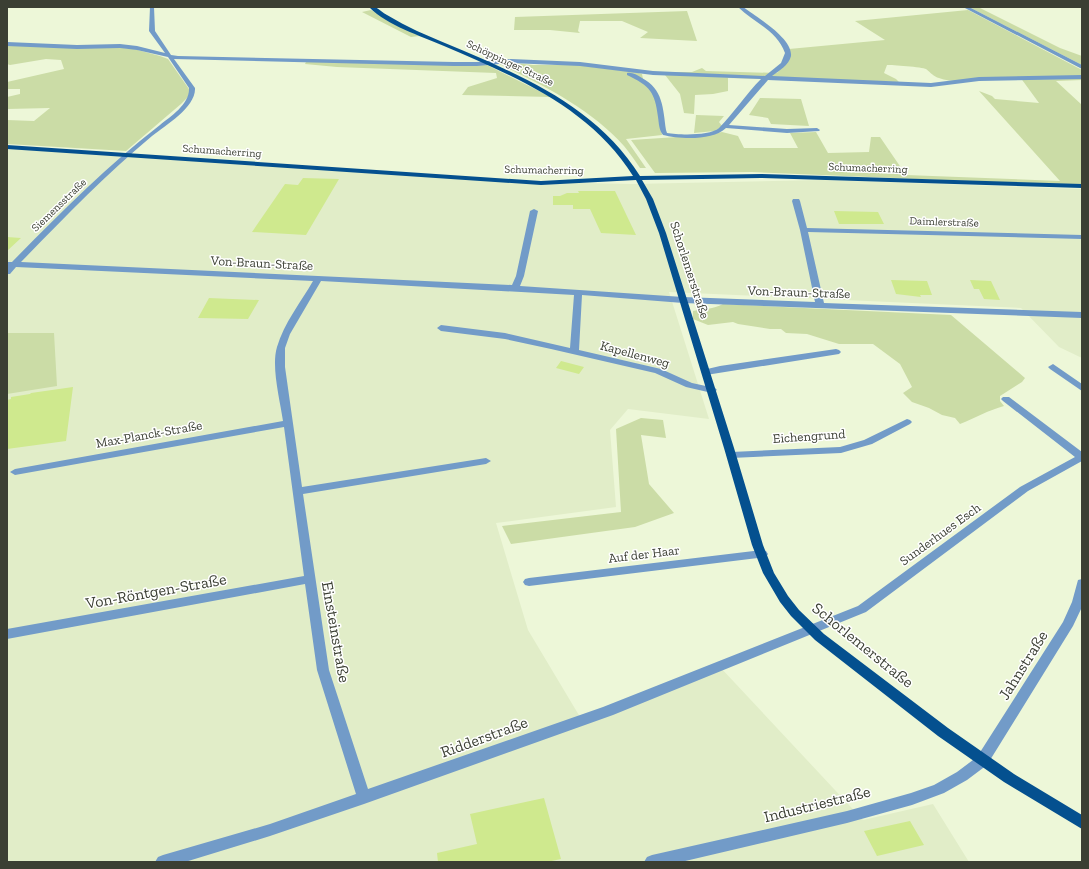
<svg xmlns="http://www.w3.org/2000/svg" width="1089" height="869" viewBox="0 0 1089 869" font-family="'Zilla Slab',serif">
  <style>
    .built { fill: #e1edc8 }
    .green { fill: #cbdca6 }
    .building { fill: #cfe98e }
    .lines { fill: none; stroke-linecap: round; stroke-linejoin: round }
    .minor { fill: #729bc8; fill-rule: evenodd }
    .major { fill: #04508f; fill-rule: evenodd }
    .labels { text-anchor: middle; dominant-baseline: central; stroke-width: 3; stroke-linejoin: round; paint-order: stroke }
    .far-street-label { font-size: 11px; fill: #3b3f33; stroke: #fff }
    .street-label { font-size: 13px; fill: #3b3f33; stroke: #fff }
    .near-street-label { font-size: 16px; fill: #3b3f33; stroke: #fff }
  </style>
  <rect width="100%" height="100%" fill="#edf7d8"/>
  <path class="built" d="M7,146L490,181L632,184L822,180L1082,189V358L1059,347L1021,308L669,292L709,419L628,409L610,430L616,507L496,523L528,630L583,722L720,667L863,820L933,804L969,862H7Z"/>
  <path class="green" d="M969,7H978L1060,48L1082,56V65Z
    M371,10L419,36L411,37L362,12Z
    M968,10L1082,70V80L1056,81L1082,105V186L752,172L655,173L631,140L708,135L722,132L738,136L744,148H798L790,133L816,132L828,153L869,152L871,137H880L906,175L1060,181L979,91L992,96L995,99L1039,103L1020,77C1000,78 956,85 939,78C934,77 930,72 926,69C923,67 891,65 887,65L884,73L896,79L899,82L728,78V91L713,94L695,95L694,114L684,113L680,94L665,75L668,72H692L702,68L706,71L777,73L789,59V49L885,40L855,21Z
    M687,11L697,41L640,38L648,32L622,21H580L578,31L580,33L550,30H514L515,17Z
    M7,43L113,47L134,49L160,56L168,59L189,89V96L181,104L126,151L7,144V120L34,121L50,108L7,109V97L20,94V89H7V82L64,69L61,60L46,59L10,65L7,64Z
    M307,60L485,64L551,97L462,95L468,87L497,78L496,73L337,67L305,64Z
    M504,62L533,65H576L635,72L642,74L643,79L657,97L662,135L626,139L646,168H640C635,161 630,153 624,146C591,109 543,85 499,64Z
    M760,98L801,99L809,126L771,124L768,118L749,115Z
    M696,115L724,116L719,122L722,126L715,131L694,133Z
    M723,304L951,315L1025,378L1022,382L1000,396V401L1004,406C989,410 975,418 960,424L955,418L942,415L929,408L912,402L903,393L912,387L900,364L873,344H839L807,334L786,333L781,329H770L738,324L733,322L708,325L693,319V311C704,309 713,309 723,304Z
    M7,333H54L57,386L7,394Z
    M641,418L663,420L666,438L641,435L649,484L674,513L635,527L511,544L502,526L621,512L616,429Z"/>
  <path class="building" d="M303,178L339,179L306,235L252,232L285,184L298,185Z
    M578,191H615L636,235L601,233L590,209H573V205H553V196H560L567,193H579Z
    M834,211L878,212L884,224H839Z
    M7,237L21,238L7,251Z
    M891,280L927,281L932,295H920L921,297L896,294Z
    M970,280L991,281L1000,300L984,299L979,289H974Z
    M209,298L259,300L248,319L198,318Z
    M561,361L584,367L579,374L556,368Z
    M73,387L66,441L7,449V400L11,399V397L30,394L31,393Z
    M544,798L561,859L547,862H438L437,853L477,844L470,814Z
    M910,821L924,845L877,856L864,831Z"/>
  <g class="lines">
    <path class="minor" d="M150,7H154L155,31L171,55L178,56L454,62H477L511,59L580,62L653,71L765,76L781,63L785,53C777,30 754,23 738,7H743C755,16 793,38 791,56C789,65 779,71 772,76L931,83L979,77L1082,75V79L979,81L931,87L768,80L729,125L787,129L817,128L820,130L819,131L787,133L726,128C713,141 679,139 663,135C659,130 659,124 658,117C655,92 650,86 627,75V73C632,72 637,75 642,78C663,89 663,108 666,130L667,133C679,135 710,136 719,128C733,114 746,94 761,79L653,75L580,66L511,63L477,66H454L174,59L195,88C196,107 166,125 152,136C105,175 63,219 21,262L512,285L516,276L530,211L534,209L538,211L524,276L520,286L683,297L815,302L800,230L792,201L793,199H799L800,201L807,228L1082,235V239L808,232L824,303L1082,312V318L683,303L582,295L579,350L661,369L692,383L715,388L717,390L712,393L686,387L655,373L551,349L505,339L441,331L437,328L441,325L505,333L570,348L574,295L321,281L290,334L285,348V367L302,487L486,458L491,461L486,464L303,494L329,670L368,789L603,707L858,606L1020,487L1075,457L1003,401L1001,399L1003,397H1009L1082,452V461L1028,491L866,612L613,715L364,804L270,836L185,862H155L158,857L163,855L270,824L356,794L317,670L305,584L7,639V629L304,576L284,427L15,475L10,472L15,469L283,421C280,400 271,367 277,347C284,323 301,302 313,281L16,267L10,274H7V262H12C59,214 107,166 160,125C171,116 190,104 189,88L168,57L137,50L120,48L77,49L7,46V42L77,45L120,44L137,46L165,53L149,31Z
      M963,7H969L1082,65V69Z
      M836,349L839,350L841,352L839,354L706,375L701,372L703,370L720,366Z
      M1053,364L1082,384V391L1050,369L1048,367Z
      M907,419L910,420L912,422L910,424L872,444L841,453L731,458L726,455L731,452L840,447L864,440Z
      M762,550L766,551L768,554L766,557L529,586L525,585L523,582L525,579L529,578Z
      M1082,579V607L1073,626L987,765L967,780L944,793L912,805L847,823L681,862H644L647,857L652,855L847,811L911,793L934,785L957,772L977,757L1063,622L1072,602L1078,580Z"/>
    <path class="major" d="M369,7C369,7 374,7 375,7C379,9 383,13 387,15C397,21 407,26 417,31C499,67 590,96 640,176L761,174L1082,184V188L761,178L642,180L653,199L666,233L734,448L763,545L774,573L788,596L799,610L824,634L948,728L1014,774L1082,815V829L1004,782L938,736L815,640L791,616L780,602L763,573L752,545L724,448L659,233L646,199L636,180L541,185L7,149V145L541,181L633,176C591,108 514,76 444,46C419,35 388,26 369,7Z"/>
  </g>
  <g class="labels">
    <g class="far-street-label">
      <text transform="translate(510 63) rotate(25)">Schöppinger Straße</text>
      <text transform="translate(222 151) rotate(4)">Schumacherring</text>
      <text transform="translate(868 168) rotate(2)">Schumacherring</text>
      <text transform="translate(544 170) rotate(1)">Schumacherring</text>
      <text transform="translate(59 205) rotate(-44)">Siemensstraße</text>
      <text transform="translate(944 222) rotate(2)">Daimlerstraße</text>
    </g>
    <g class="street-label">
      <text transform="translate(262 263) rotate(3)">Von-Braun-Straße</text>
      <text transform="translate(690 270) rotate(72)">Schorlemerstraße</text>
      <text transform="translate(799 292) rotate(2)">Von-Braun-Straße</text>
      <text transform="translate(635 354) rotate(15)">Kapellenweg</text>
      <text transform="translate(149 434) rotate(-10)">Max-Planck-Straße</text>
      <text transform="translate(809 436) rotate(-4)">Eichengrund</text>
      <text transform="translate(940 534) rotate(-36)">Sunderhues Esch</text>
      <text transform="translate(644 554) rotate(-7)">Auf der Haar</text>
    </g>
    <g class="near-street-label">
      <text transform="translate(156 591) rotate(-10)">Von-Röntgen-Straße</text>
      <text transform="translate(336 632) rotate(80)">Einsteinstraße</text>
      <text transform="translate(863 645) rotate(39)">Schorlemerstraße</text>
      <text transform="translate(1023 665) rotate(-58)">Jahnstraße</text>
      <text transform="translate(484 737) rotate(-20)">Ridderstraße</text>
      <text transform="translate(817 804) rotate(-14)">Industriestraße</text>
    </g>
  </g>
  <rect width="1089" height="869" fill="none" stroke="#3b3f33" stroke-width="16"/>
</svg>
